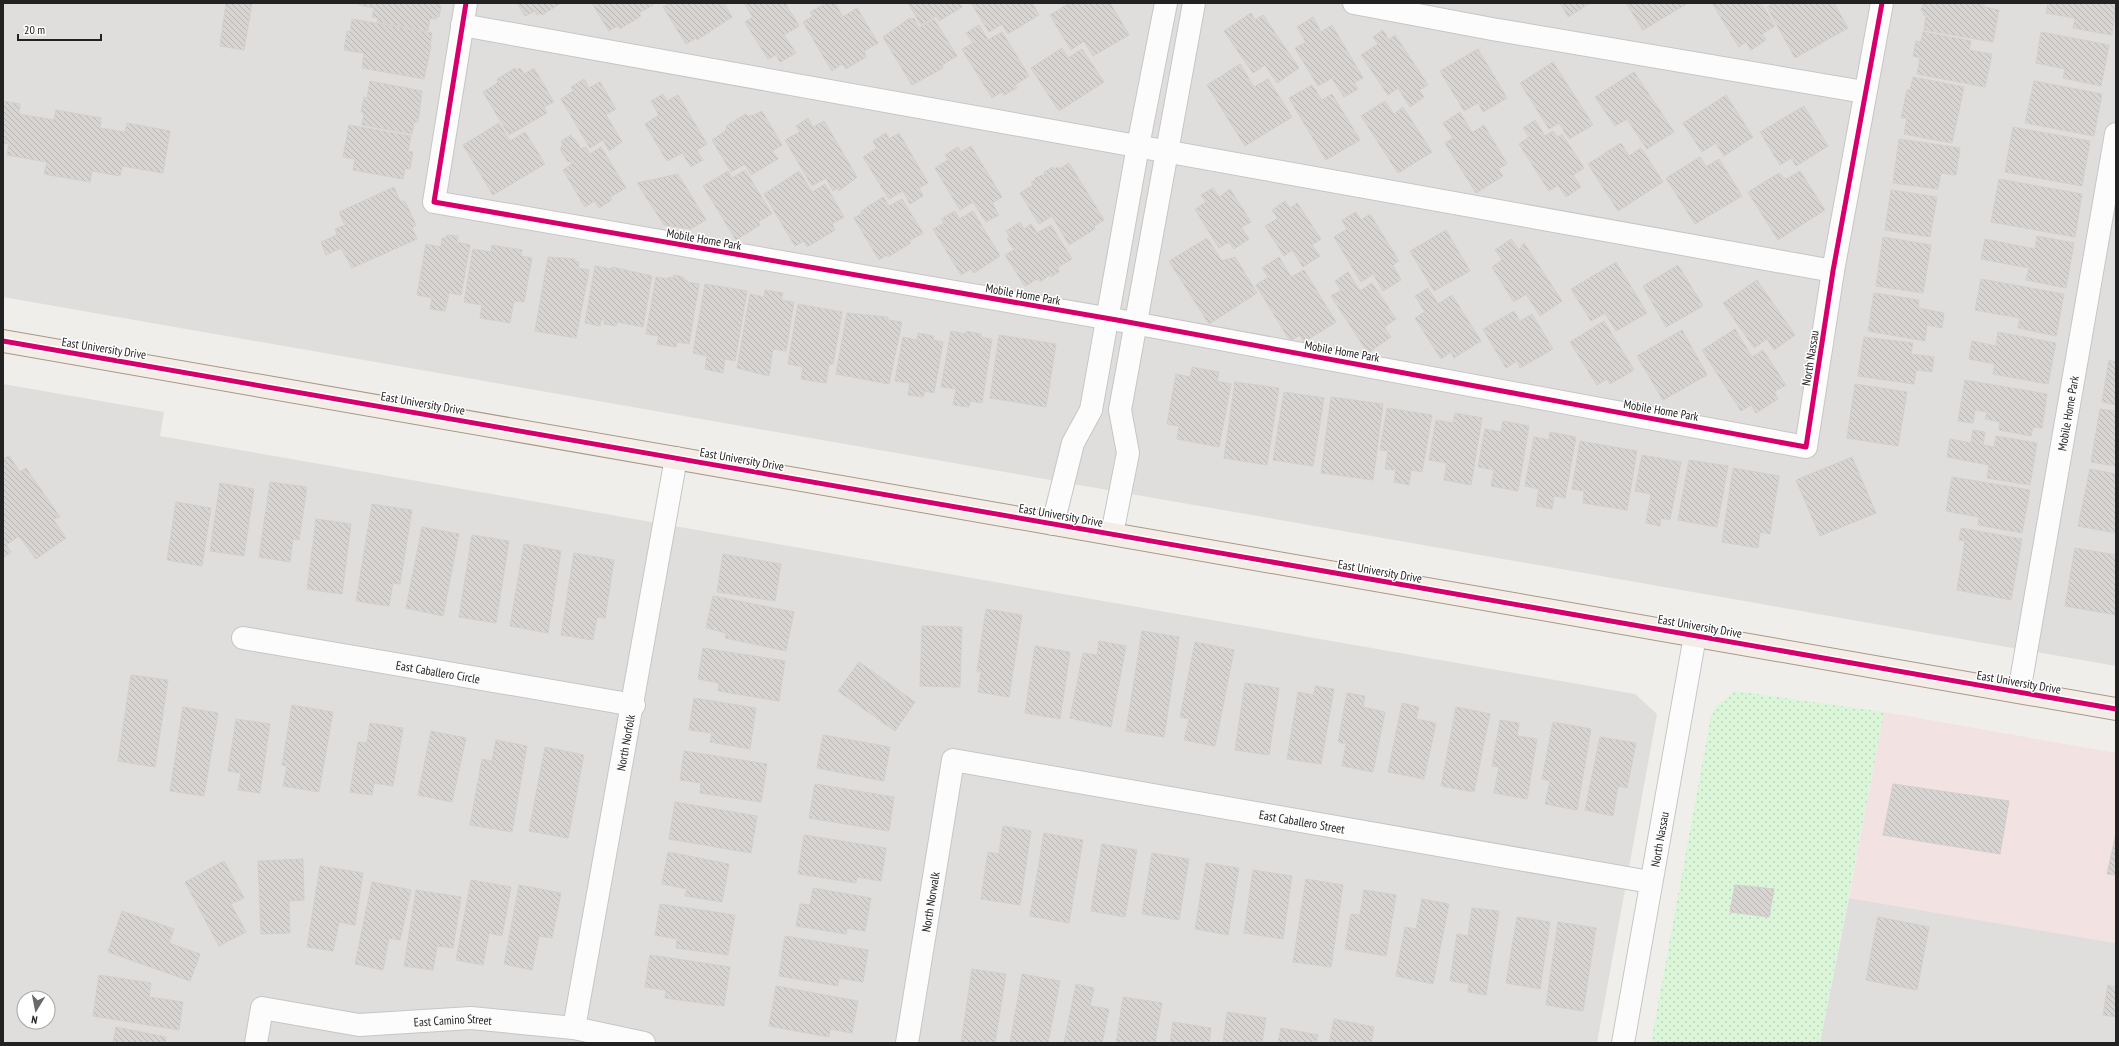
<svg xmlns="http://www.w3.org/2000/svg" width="2119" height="1046" viewBox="0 0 2119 1046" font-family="'PT Sans Narrow',sans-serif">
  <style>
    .residential { fill: #dfdedc; fill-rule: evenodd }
    .commercial { fill: #f2e2e2 }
    .park { fill: url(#park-dots) }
    .building { fill: url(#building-back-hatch); stroke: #d3cfcc }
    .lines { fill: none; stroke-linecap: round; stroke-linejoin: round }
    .minor-casing { stroke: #c7c6c5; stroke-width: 24 }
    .major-casing { stroke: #a79986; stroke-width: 24 }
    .minor { stroke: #fdfcfc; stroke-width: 22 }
    .major { stroke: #f3ece7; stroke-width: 22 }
    .cycleway-casing { stroke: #fff; stroke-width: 8 }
    .cycleway { stroke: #d6006c; stroke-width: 5 }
    .labels { text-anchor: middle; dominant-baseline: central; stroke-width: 3; stroke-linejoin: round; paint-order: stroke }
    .street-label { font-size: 12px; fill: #222; stroke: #fff }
  </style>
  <defs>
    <pattern id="park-dots" width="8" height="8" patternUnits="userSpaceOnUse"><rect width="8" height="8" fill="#daf5d7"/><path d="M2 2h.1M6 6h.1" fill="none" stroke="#bbd2b8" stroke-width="1.8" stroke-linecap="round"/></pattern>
    <pattern id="building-back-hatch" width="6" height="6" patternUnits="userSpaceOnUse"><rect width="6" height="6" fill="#d7d4d2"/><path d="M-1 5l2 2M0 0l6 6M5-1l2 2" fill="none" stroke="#b8b6b4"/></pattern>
  </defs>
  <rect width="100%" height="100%" fill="#f0eeeb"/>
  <path class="residential" d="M3,3H2116V666L3,297Z
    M3,384L164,412L160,436L1635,694L1657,714L1597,1043H3ZM24,998H48V1022H24Z
    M1849,898L2116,943V1043H1820Z"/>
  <path class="commercial" d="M1884,712L2116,753V943L1849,898Z"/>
  <path class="park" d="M1735,691L1884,712L1820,1043H1651L1711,716L1715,707Z"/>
  <path class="building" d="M226,3H252L244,50L220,46Z
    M359,3H439V5L441,6L439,17L437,16L436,19L430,18L428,31L377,22L378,18L372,17L374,8L359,5Z
    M517,3H561L542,15L540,13L537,15L535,11L525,16Z
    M592,3H652L653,5L639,13L641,16L620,29L617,26L609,31Z
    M669,3H724L732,17L697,40L696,38L686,44L663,7Z
    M744,3H785L799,26L784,35L796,53L780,62L776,55L768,59L745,22L753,17Z
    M826,3H835L843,17L857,8L878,43L864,51L866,57L846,69L842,64L832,71L803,22L813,16L810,12Z
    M908,3H959L962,7L939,21L936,16L921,25Z
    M971,3H1032L1039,15L1008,34L1002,24L989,32Z
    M1070,3H1110L1129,35L1093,56L1084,41L1071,50L1050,15Z
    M1560,3H1590L1568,17Z
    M1626,3H1688L1643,30Z
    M1712,3H1761L1775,26L1762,34L1766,40L1751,50L1746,42L1739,47Z
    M1774,3H1780L1781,5L1785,3H1834L1848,28L1795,58L1767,7Z
    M1923,3H1984V7L1999,10L1993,42L1924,30L1926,15H1923L1924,11H1921Z
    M2048,3H2116L2112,35L2073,28L2075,18L2046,13Z
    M1251,13L1255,20L1263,15L1299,68L1277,83L1265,65L1253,73L1224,31Z
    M1313,17L1321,32L1332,25L1363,78L1354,83L1358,89L1344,97L1332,78L1318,86L1295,48L1306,42L1297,27Z
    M910,18L911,19L914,18L919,28L934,19L957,56L942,65L943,68L912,85L883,37Z
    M352,19L432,33L430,46H431L424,79L362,68L364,53L344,50L347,31L350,32Z
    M979,25L988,40L1002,32L1029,76L1015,85L1017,88L1004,95L1002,92L992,98L962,49L973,43L966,33Z
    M1383,30L1389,40L1395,35L1428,85L1419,90L1424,97L1410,107L1398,88L1388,95L1361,55L1378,44L1373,37Z
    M1923,32L1971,41L1969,50L1992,54L1985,87L1917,74L1920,58L1913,56L1916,41L1921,42Z
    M2041,32L2109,45L2101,86L2063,78L2065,69L2036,63Z
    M1062,48L1068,58L1082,49L1104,82L1059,111L1031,68Z
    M1478,49L1507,98L1483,112L1478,103L1464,111L1440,71Z
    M1553,62L1593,125L1569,139L1559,123L1549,129L1520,83Z
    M1240,64L1254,87L1268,79L1292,117L1245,146L1207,85Z
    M515,68L517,70L520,68L524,74L534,68L554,102L544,107L547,113L509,135L483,92L496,84L498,82L497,79Z
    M1634,72L1674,132L1647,149L1627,119L1615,126L1595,97Z
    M1913,77L1964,87L1952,143L1904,134L1907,118H1901L1907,90H1910Z
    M584,79L589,88L600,82L616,109L606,115L622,142L609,151L603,140L590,148L561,99L573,91L571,87Z
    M370,81L422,91L418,122H414L412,134L362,125L364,113L361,112L364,97L367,98Z
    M2034,81L2102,94L2094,136L2025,123Z
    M1312,85L1322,100L1332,94L1360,140L1326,160L1289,98Z
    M663,94L667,101L678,95L707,144L697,150L703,160L691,167L682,153L667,161L645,124L659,115L651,101Z
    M1726,95L1753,137L1724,156L1716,143L1702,152L1683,123Z
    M3,101L20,104L19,114L54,120L56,110L101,118L100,128L125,132L127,123L170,131L163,173L122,166L120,176L92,171L90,182L44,174L47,162L7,155L9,144L3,143Z
    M1385,101L1394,114L1403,107L1432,152L1398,173L1361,116Z
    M1804,106L1828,146L1796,166L1791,158L1780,165L1760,132Z
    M762,111L782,145L772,151L778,159L751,175L745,164L731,172L712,140L725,131L727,128L726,126L746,114L748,117L751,115L752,116Z
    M1460,112L1472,133L1484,125L1507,164L1498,169L1503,176L1476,193L1445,143L1453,138L1443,123Z
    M808,118L813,127L824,121L857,177L839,191L838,188L833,191L826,178L812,186L785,140L800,132L796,126Z
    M1535,120L1545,136L1553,131L1558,137L1562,134L1584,168L1573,175L1581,187L1566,197L1558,185L1549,191L1519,144L1529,137L1523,128Z
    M499,123L510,141L525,132L545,164L493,195L463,145Z
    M349,125L411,136L408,151L413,152L410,169L405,168L403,179L353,170L355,159L343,157Z
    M2013,127L2090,141L2082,186L2005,172Z
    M886,133L889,139L899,133L928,183L919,188L923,196L910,204L903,191L889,199L863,157L877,148L873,141Z
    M571,135L573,139L574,138L581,149L586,147L590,154L601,147L626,188L610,197L612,200L599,208L595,201L585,207L563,170L572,164L570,161L568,162L560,149L563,144L561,141Z
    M1899,139L1960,148L1956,175L1941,173L1938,189L1893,183Z
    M1621,143L1629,156L1641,148L1663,182L1618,211L1588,164Z
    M971,146L1002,197L992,203L999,215L986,222L973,202L960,210L935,168L948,160L945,155L958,147L961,152Z
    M1700,157L1706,167L1719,159L1742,196L1695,224L1666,178Z
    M1069,163L1104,220L1094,226L1095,229L1069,245L1052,216L1039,224L1020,193L1033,185L1031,182L1036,180L1035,178L1045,174L1044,172L1053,167L1054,169L1058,167L1059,169Z
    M745,170L772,214L758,222L760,225L736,240L703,186L728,171L732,178Z
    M799,171L812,192L825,184L844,217L832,224L835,230L807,247L804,241L795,246L764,194Z
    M1800,171L1825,210L1778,240L1748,192L1779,173L1786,179Z
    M678,174L706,220L691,229L664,225L637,183Z
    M1999,179L2082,194L2075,237L1991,222Z
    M394,187L400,201H405L416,225L412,228L417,239L352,268L341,248L326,255L321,242L335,236L337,234L335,229L345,225L339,212Z
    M1213,188L1219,197L1230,189L1251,222L1241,227L1249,239L1234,249L1229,242L1219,248L1195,209L1206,202L1201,195Z
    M1891,190L1937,197L1930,237L1885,230Z
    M883,197L889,206L902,199L923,233L909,241L911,243L888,257L887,255L879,260L854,218L862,213L861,211Z
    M1285,201L1290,208L1297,203L1321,239L1312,245L1320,256L1303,267L1292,250L1284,256L1265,226L1278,218L1272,210Z
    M955,211L959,219L973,211L1000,256L974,273L971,269L961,275L933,229L944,223L941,219Z
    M1356,212L1361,220L1370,214L1399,261L1393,265L1401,280L1383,291L1373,274L1361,282L1334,237L1347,229L1342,220Z
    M1020,222L1024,229L1031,224L1037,233L1051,225L1072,259L1058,267L1059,272L1051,277L1049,275L1041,282L1037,279L1025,286L1005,255L1017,248H1013L1007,239L1010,237L1006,231Z
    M1446,230L1470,271L1434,291L1410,251Z
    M447,235L458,236L457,242L470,245L461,295L449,293L445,311L430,309L432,298L417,295L426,244L441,247L442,238H446Z
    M2037,236L2074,243L2066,288L2026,280L2029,268L1981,259L1985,239L2035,249Z
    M1883,237L1931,245L1923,293L1876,286Z
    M1207,238L1222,261L1235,257L1257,293L1209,324L1169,261Z
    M1511,239L1519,250L1524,243L1562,301L1540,316L1526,294L1514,302L1492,267L1502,260L1495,250Z
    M492,245L522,250L521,256L532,258L524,302L514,301L510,323L480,318L482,305L464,302L473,249L491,252Z
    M548,257L575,259L574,261L579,262L578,268L589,270L576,338L535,331Z
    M1279,257L1291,277L1304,270L1336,322L1304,342L1300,335L1290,341L1256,285L1268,277L1262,268Z
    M1616,262L1647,313L1616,331L1605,313L1591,321L1571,289Z
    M1678,265L1703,306L1666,327L1643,286Z
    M595,266L612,269V267L652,276L643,327L617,322L616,326L604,324L605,320H601L600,326L585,323Z
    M1348,272L1360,291L1372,283L1396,319L1384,327L1391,337L1368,353L1331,296L1341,290L1335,281Z
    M674,275L684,277V280H687V282L699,284L689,344L677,342L676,347L657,344L659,336L646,334L656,277L668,279L669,277L673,278Z
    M1981,279L2064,294L2056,336L2018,328L2020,318L1975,310Z
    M1757,280L1795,335L1774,350L1767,339L1754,348L1723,303Z
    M705,284L747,291L735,361L725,359L723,373L705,369L707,356L693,353Z
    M1428,288L1438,304L1452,295L1481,341L1454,358L1451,352L1441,359L1415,318L1425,312L1415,296Z
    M765,290L783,293L781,300L794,302L786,351L773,349L769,376L737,368L750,294L764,297Z
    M1874,293L1919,300L1918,308L1944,313L1942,328L1927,325L1925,341L1868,331Z
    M798,304L842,312L833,364H829L826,383L801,379L803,367L788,364Z
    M1514,311L1520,321L1532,314L1553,349L1520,368L1517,361L1506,368L1483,329Z
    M847,313L888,317V320L902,322L889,384L836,374Z
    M1604,321L1634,370L1610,384L1607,379L1597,385L1570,342Z
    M1735,329L1752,357L1763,350L1786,385L1774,392L1778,399L1756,413L1751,405L1741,411L1702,350Z
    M1682,330L1707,375L1663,400L1637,356Z
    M951,331L966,334V331L981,334V337L992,339L982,403L970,401L969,407L953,405L956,389L941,387Z
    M1998,332L2056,343L2048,384L1993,374L1995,364L1969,359L1972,341L1996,346Z
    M918,333L934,336L933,340L943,342L934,393L925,391L923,397L908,395L910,383L895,381L903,337L917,340Z
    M999,335L1056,344L1046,407L990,398Z
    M1864,337L1913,343L1911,354L1934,357L1932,372L1916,370L1914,384L1858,376Z
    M2109,360L2116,362V405L2102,402Z
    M1192,367L1219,372L1217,381L1231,384L1219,447L1177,439L1179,426L1167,424L1176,374L1190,377Z
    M1965,380L2047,394L2042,428L2033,427L2031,436L1999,430L2000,422L1985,419L1987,412L1975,410L1973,423L1958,421Z
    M1235,382L1279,388L1267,465L1224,458Z
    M1855,384L1907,392L1898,446L1847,438Z
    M1284,392L1324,398L1313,466L1273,460Z
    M1331,397L1383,404L1373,480L1321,473Z
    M1387,408L1432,415L1422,472L1411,470L1409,485L1394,482L1396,470L1385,469L1388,451L1380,450Z
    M2100,409L2116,411V466L2091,462Z
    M1455,413L1482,418L1471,485L1444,480L1447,463L1429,460L1436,420L1453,423Z
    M1503,421L1529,426L1518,491L1491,486L1494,470L1478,467L1485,429L1501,432Z
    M1973,430L1985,432L1983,445L1994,447L1996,436L2037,443L2030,485L1987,478L1989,465L1947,457L1950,439L1971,443Z
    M1550,432L1576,437L1565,498L1554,496L1552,509L1536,506L1539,489L1525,486L1534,437L1549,440Z
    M1580,441L1637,451L1627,510L1583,503L1584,491L1572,489Z
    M1642,455L1681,462L1670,520L1661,518L1660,526L1646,523L1651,494L1635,491Z
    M9,456L20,472L26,468L60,517L53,519L66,538L36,559L19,536L6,545L11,552L3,558V459Z
    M1852,457L1876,513L1820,536L1796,480Z
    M1689,460L1728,466L1717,527L1678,520Z
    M1733,468L1779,476L1770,534L1760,532L1758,548L1722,542Z
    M2090,469L2116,474V533L2078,526Z
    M1952,477L2030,490L2022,533L1978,525L1979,517L1946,511Z
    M270,482L307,487L299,540L293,539L290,562L259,557Z
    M220,483L254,489L244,556L210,551Z
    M176,502L211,508L202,566L167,560Z
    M372,504L412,510L400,584L393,583L389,606L356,601Z
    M316,519L351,524L342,594L307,589Z
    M422,527L459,534L443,616L406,608Z
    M1961,528L2022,539L2011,600L1957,590L1965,541L1959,540Z
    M472,535L509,541L496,623L459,617Z
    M524,544L561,551L548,633L510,626Z
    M2075,548L2116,555V615L2065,606Z
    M574,553L614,560L605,618L597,617L593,640L561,635Z
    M723,554L781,564L775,601L717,592Z
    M713,596L794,612L786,651L725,638L726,633L706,628Z
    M986,609L1022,615L1009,697L978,692L981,671H977Z
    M922,626L962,627L960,687L920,686Z
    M1142,631L1179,637L1164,737L1126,731Z
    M1099,641L1126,646L1111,727L1070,718L1083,653L1097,655Z
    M1195,642L1234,650L1215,746L1184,740L1189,719L1180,717Z
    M1035,646L1070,652L1060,719L1025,713Z
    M703,648L785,661L779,701L718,691L719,683L698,679Z
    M859,662L915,702L895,731L838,691Z
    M131,675L168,680L155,767L118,761Z
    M1245,683L1279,688L1269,755L1235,750Z
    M1315,686L1334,689L1321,764L1287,759L1298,692L1314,695Z
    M1347,693L1365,696L1363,707L1385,712L1373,772L1342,766L1346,744L1338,742Z
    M694,698L756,708L750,749L710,742L712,733L689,730Z
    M1402,703L1419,707L1416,719L1436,723L1424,779L1388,772Z
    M292,705L333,712L319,792L283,786L287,766L282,765Z
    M183,707L218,713L204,796L170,791Z
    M1456,707L1490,714L1474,792L1441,786Z
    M236,719L270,724L260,793L238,790L241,773L228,771Z
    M1500,720L1519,723L1517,736L1537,739L1527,799L1494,793L1499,767L1492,766Z
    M1553,722L1591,729L1577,810L1545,804L1550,781L1542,779Z
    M370,723L403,728L393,786L374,783L372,795L350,792L358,742L367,743Z
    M431,731L466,738L452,802L418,795Z
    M823,735L890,747L884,781L817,768Z
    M1600,737L1636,743L1627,788L1618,786L1613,816L1585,810Z
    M496,740L527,746L512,832L470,825L482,759L492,761Z
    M545,747L584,755L568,838L529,831Z
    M684,751L767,764L761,802L700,793L701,783L680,780Z
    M815,784L894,797L889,831L809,818Z
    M1893,784L2009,801L2000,854L1883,835Z
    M675,802L757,816L751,853L669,839Z
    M1003,826L1031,831L1020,905L981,899L988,852L999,854Z
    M1044,833L1083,840L1069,923L1030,916Z
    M2116,833V875L2107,874Z
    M804,835L886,848L881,881L857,877L856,883L798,874Z
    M1102,844L1137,850L1125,917L1091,911Z
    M668,852L729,864L722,902L685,896L687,889L662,884Z
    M1152,853L1189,859L1179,920L1142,914Z
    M303,859L304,900L289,901L290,933L261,934L258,861Z
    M224,861L244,898L231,904L246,932L219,946L185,882Z
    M1206,863L1239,868L1228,935L1195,929Z
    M320,866L363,873L355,925L339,922L333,951L307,947Z
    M1253,870L1292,876L1283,939L1244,933Z
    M1306,879L1343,885L1331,967L1293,962Z
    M471,880L511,887L502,936L489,933L483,965L456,960Z
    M372,882L411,890L400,940L389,938L383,970L355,964Z
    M519,885L561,893L552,938L539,936L532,970L504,964Z
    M1735,885L1774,889L1769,917L1730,912Z
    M813,888L871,898L865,931L847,928L846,934L796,926L800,904L810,905Z
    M416,890L461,897L453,948L437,946L433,970L404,966Z
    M1364,890L1396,895L1386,956L1345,949L1351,914L1360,915Z
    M1422,899L1449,904L1433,984L1396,976L1405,927L1416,929Z
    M660,904L735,915L728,955L676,948L677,939L655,935Z
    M1472,908L1499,911L1486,995L1468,992L1469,984L1450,981L1457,934L1468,936Z
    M122,911L174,929L169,943L200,954L190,981L108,952Z
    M1517,917L1550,922L1540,989L1506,983Z
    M1878,917L1929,927L1917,990L1866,980Z
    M1558,922L1596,928L1583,1011L1546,1005Z
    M785,936L868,950L863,982L839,978L838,986L779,976Z
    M650,955L730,967L724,1006L665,998L666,990L645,987Z
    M972,969L1006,974L995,1043H961Z
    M1022,974L1060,981L1048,1043H1010Z
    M99,975L151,983L149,997L183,1002L179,1030L93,1016Z
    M1076,984L1094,988L1090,1006L1109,1009L1102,1043H1064Z
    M2108,985L2116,987V1017L2103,1015Z
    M776,986L858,1001L852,1033L830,1029L829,1037L769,1026Z
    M1123,997L1162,1003L1155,1043H1116Z
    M1227,1012L1266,1018L1262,1043H1223Z
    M1334,1019L1374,1027L1371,1043H1329Z
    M1173,1022L1211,1028L1209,1043H1170Z
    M116,1027L166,1037L165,1043H113Z
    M1281,1028L1318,1035L1316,1043H1278Z"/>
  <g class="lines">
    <defs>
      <g id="minor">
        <path d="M466,3L434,202L1117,320L1806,447L1833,271L1882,3"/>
        <path d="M1354,3L1492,29L1864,92"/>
        <path d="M462,25L1833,271"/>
        <path d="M1053,524L1073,443L1091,410L1138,146L1166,3"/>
        <path d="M1112,534L1128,453L1120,410L1194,3"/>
        <path id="s1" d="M243,638L634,705"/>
        <path id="s2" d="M2019,692L2116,134"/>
        <path id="s3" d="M574,1028L676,458"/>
        <path id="s4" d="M256,1043L262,1008L359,1025L471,1018L574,1028L644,1043"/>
        <path id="s5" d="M907,1043L953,760L1650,882"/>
        <path id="s6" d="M1623,1043L1695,636"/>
      </g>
      <path id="major" d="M3,341L2116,709"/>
    </defs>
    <use href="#minor" class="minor-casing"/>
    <use href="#major" class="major-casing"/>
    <use href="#minor" class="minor"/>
    <use href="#major" class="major"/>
    <defs>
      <path id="cycleway" d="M466,3L434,202L1117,320L1806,447L1833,271L1882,3
        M3,341L2116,709"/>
    </defs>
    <use href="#cycleway" class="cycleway-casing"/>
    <use href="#cycleway" class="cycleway"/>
  </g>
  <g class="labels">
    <g class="street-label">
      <text transform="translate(704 239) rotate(10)">Mobile Home Park</text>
      <text transform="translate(1023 294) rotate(10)">Mobile Home Park</text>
      <text transform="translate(104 348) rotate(9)">East University Drive</text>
      <text transform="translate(1342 351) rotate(10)">Mobile Home Park</text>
      <text transform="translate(1810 358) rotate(-81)">North Nassau</text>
      <text transform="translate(423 403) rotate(10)">East University Drive</text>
      <text transform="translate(1661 410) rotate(10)">Mobile Home Park</text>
      <text stroke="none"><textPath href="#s2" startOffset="283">Mobile Home Park</textPath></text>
      <text transform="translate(742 459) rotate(10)">East University Drive</text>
      <text transform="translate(1061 515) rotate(10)">East University Drive</text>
      <text transform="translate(1380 571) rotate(10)">East University Drive</text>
      <text transform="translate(1700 626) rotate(10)">East University Drive</text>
      <text stroke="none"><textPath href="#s1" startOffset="198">East Caballero Circle</textPath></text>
      <text transform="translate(2019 682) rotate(10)">East University Drive</text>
      <text stroke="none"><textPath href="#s3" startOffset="290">North Norfolk</textPath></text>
      <text stroke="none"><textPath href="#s5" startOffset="641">East Caballero Street</textPath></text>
      <text stroke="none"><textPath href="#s6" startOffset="207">North Nassau</textPath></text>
      <text stroke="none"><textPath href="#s5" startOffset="143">North Norwalk</textPath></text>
      <text stroke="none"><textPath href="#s4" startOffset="228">East Camino Street</textPath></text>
    </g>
  </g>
  <rect width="2119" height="1046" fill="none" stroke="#222222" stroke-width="8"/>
  <g transform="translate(36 1010) rotate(190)"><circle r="19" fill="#ffffff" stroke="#a7a7a7"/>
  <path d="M0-3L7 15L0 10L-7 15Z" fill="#6a6968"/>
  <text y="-6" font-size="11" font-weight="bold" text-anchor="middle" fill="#222222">N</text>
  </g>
  <path d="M18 34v6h83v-6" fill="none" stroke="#222222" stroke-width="2"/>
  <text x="24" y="34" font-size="12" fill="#222222" stroke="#ffffff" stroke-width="3" paint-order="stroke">20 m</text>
</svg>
